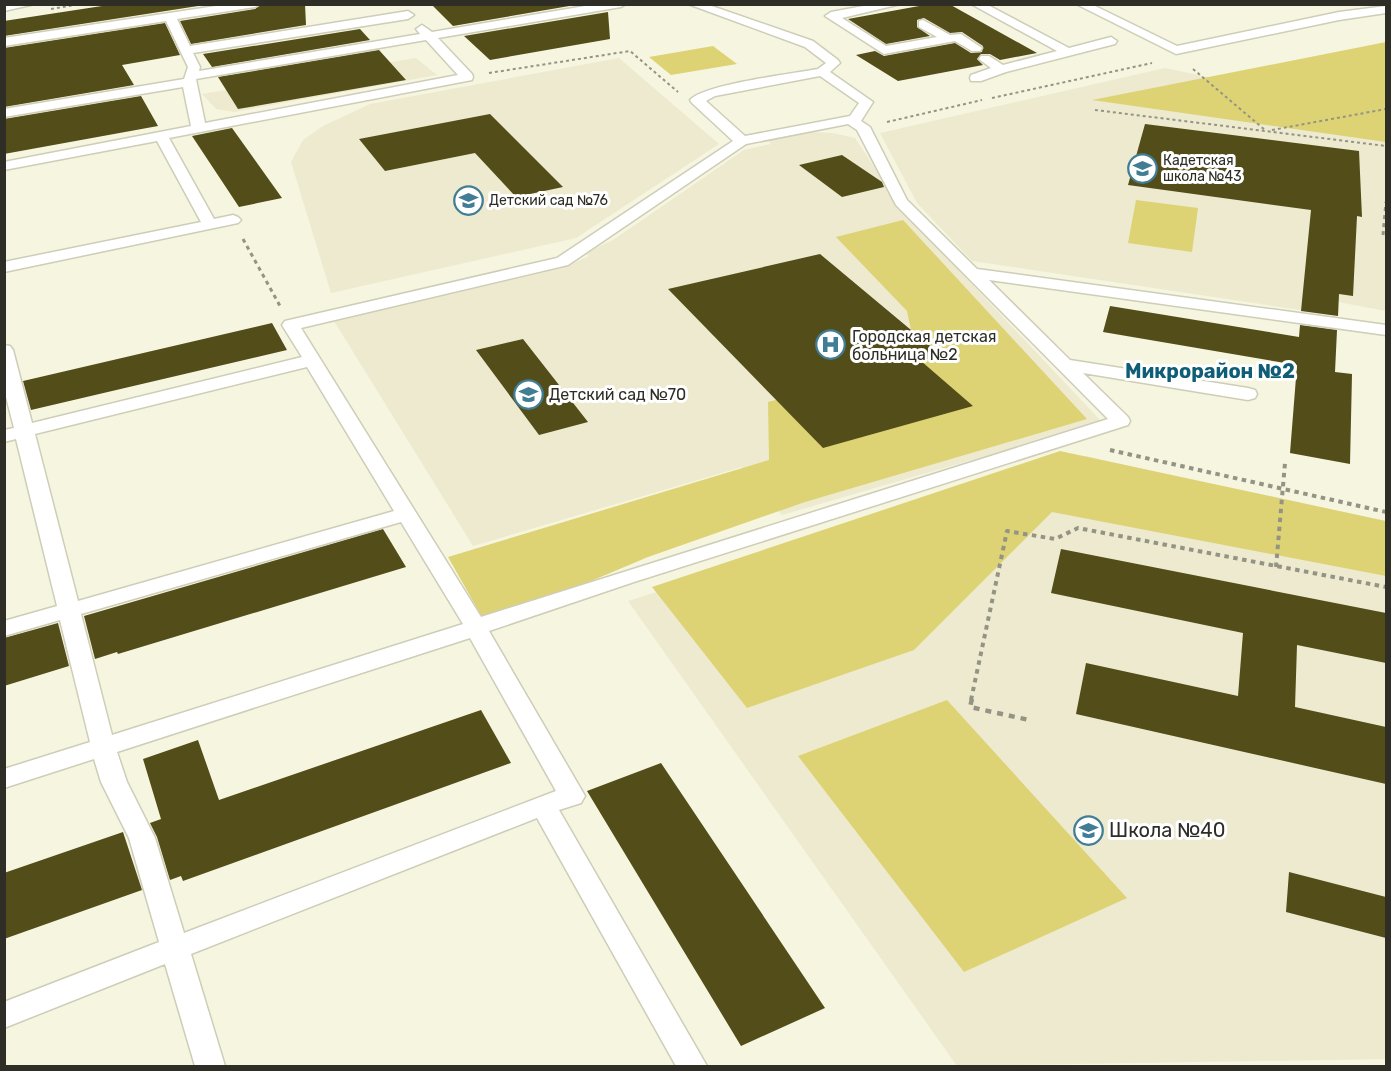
<svg xmlns="http://www.w3.org/2000/svg" width="1391" height="1071" viewBox="0 0 1391 1071" font-family="Rubik,sans-serif">
  <style>
    .built { fill: #edeacf }
    .green { fill: #ddd374 }
    .building { fill: #524d19 }
    .lines { fill: none; stroke-linecap: round; stroke-linejoin: round }
    .lane-casing { stroke: #cecdb8; stroke-width: 3 }
    .path-far3 { stroke: #949485; stroke-width: 2; stroke-dasharray: 3 3; stroke-linecap: butt }
    .path-far2 { stroke: #949485; stroke-width: 3; stroke-dasharray: 4 4; stroke-linecap: butt }
    .path-far1 { stroke: #949485; stroke-width: 4; stroke-dasharray: 4.5 4.5; stroke-linecap: butt }
    .path { stroke: #949485; stroke-width: 4.5; stroke-dasharray: 6 6; stroke-linecap: butt }
    .lane { fill: #fff; fill-rule: evenodd }
    .labels { text-anchor: middle; dominant-baseline: central; stroke-width: 6; stroke-linejoin: round; paint-order: stroke }
    .far-poi-label { font-size: 14px; fill: #2e2e26; stroke: #fff; text-anchor: start }
    .poi-label { font-size: 16px; fill: #2e2e26; stroke: #fff; text-anchor: start }
    .quarter-label { font-size: 20px; font-weight: bold; fill: #0f5d76; stroke: #fff }
    .near-poi-label { font-size: 20px; fill: #2e2e26; stroke: #fff; text-anchor: start }
  </style>
  <rect width="100%" height="100%" fill="#f6f5e0"/>
  <path class="built" d="M416,58L437,75L234,112L216,109L202,94Z
    M619,58L719,144L576,238L331,293L291,162L303,140L323,126L370,104Z
    M1165,68L1293,95L1386,107V311L1322,299L1300,310L972,261L917,203L880,133Z
    M790,131L833,133L855,138L887,186L896,206L907,209L920,229L1102,422L782,515L742,467L473,546L334,321L563,268L589,256L585,253L613,240L744,150L771,144L766,138Z
    M1086,456L1386,525V1059L957,1066L628,601Z"/>
  <path class="green" d="M1386,42V142L1092,100Z
    M713,46L737,64L671,75L649,57Z
    M1136,200L1198,208L1192,252L1128,243Z
    M903,220L1087,419L805,502L648,557L577,587L482,617L448,557L769,460L768,402L918,364L907,311L836,237Z
    M1060,451L1386,521V576L1052,512L914,650L747,708L652,587Z
    M947,700L1127,898L964,972L798,756Z"/>
  <path class="building" d="M115,4H211L4,36V21Z
    M262,4H305L306,25L191,44L180,21L255,9Z
    M431,4H581L453,26Z
    M930,4H949L1037,53L1000,60L990,54H981L977,59L983,65L898,81L856,55L875,51L884,56L955,43L971,53L982,52L983,46L962,32L950,33L924,18L917,20V27L930,36L886,44L848,19Z
    M608,12L610,39L490,60L464,36Z
    M165,23L180,55L122,65L134,85L4,107V48Z
    M360,29L370,40L212,67L203,54Z
    M379,50L406,80L238,109L218,77Z
    M141,96L158,126L4,154V119Z
    M490,114L563,187L516,197L475,153L385,171L359,139Z
    M1145,124L1359,151L1362,217L1357,216L1353,296L1339,294L1338,316L1301,311L1311,210L1128,185Z
    M232,128L282,198L239,207L192,136Z
    M842,155L882,182L884,187L842,197L799,165Z
    M820,254L941,355L921,361L973,406L823,448L668,289Z
    M1110,306L1299,337L1300,325L1337,330L1335,372L1352,374L1350,464L1290,453L1297,365L1103,332Z
    M272,323L287,350L31,410L23,381Z
    M523,339L588,422L539,435L476,350Z
    M383,529L406,567L118,654L117,652L95,659L84,616Z
    M1061,549L1386,613V663L1297,645L1295,707L1386,727V784L1076,714L1086,663L1238,696L1243,633L1051,593Z
    M58,623L69,666L4,686V638Z
    M481,710L511,763L183,881L181,876L170,880L157,837L150,823L161,819L143,759L198,740L219,800Z
    M661,763L825,1008L741,1046L587,791Z
    M123,832L142,890L4,939V873Z
    M1289,872L1386,897V938L1286,912Z"/>
  <g class="lines">
    <defs>
      <path id="lane" d="M4,4H35L4,11Z
        M229,4H260L255,7L177,19L190,46L408,11L414,15L408,19L193,53L200,67L199,71L420,34L416,29L422,25L432,32L597,4H626L621,7L438,38L472,74L473,77L472,80L169,138L214,219L233,215L238,217L241,220L238,223L4,272V262L201,222L157,141L4,170V162L191,126L183,87L4,117V109L184,79L188,67L166,21L4,46V38ZM426,40L458,75L205,123L196,79Z
        M688,4H706L813,41L838,60L840,63L830,72L873,102L861,121L870,127L907,200L977,269L1386,325V335L989,280L1070,360L1248,388L1255,390L1257,394L1255,398L1248,400L1083,373L1128,417L1130,421L1128,425L634,582L489,631L585,796L581,803L559,810L707,1066H676L537,818L191,954L225,1066H195L165,964L4,1028V1002L159,942L129,838L101,782L94,759L4,788V769L90,742L60,620L4,636V621L57,606L16,439L4,442V430L14,428L4,389V345L10,346L13,350L32,423L302,357L282,325L285,321L557,258L733,141L692,103L690,100C705,84 792,74 818,69L826,63L805,47ZM820,76L859,103L850,116L745,136L706,101L715,96ZM848,124L857,130L896,205L1108,419L481,617L301,328L568,265L746,144ZM307,367L394,511L78,601L35,434ZM401,522L463,624L112,735L81,614ZM470,638L556,791L184,933L155,838L127,782L117,752Z
        M874,4H901L842,18L886,46L937,37L919,27V21L923,20L950,35L961,34L982,48L980,51H972L955,41L884,54L825,16L831,12Z
        M971,4H986L1069,48L1111,37L1117,41L1115,44L1006,72L981,81H971L970,78L971,75L991,68L979,59L981,56H989L1003,65L1057,51Z
        M1076,4H1091L1177,46L1339,12L1386,6V13L1339,20L1176,54Z"/>
    </defs>
    <use href="#lane" class="lane-casing"/>
    <path class="path-far3" d="M51,9L80,4
      M1193,69L1265,130
      M489,73L630,51L678,92
      M992,98L1152,63
      M1095,110L1386,146
      M887,122L982,100
      M1272,130L1386,109"/>
    <path class="path-far2" d="M1383,235L1386,202
      M243,239L280,306"/>
    <path class="path-far1" d="M1110,450L1386,512
      M1276,567L1285,463
      M971,700L1007,531L1055,539L1078,528L1386,587"/>
    <path class="path" d="M972,699L970,707L1029,720"/>
    <use href="#lane" class="lane"/>
  </g>
  <defs>
    <symbol id="school-ring" viewBox="-11 -11 22 22"><circle r="9.5" fill="#fff" stroke="#417d95" stroke-width="1.5"/><path d="M0-5L7-2L0 1L-7-2ZM-4 1L0 2.5L4 1V4Q0 6-4 4Z" fill="#417d95"/></symbol>
    <symbol id="hospital-ring" viewBox="-11 -11 22 22"><circle r="9.5" fill="#fff" stroke="#417d95" stroke-width="1.5"/><path d="M-5-5h3v3.5h4V-5h3V5h-3V1.5h-4V5h-3Z" fill="#417d95"/></symbol>
  </defs>
  <g fill-rule="evenodd">
    <use href="#school-ring" x="1126" y="152" width="33" height="33"/>
    <use href="#school-ring" x="452" y="184" width="33" height="33"/>
    <use href="#hospital-ring" x="814" y="328" width="33" height="33"/>
    <use href="#school-ring" x="512" y="378" width="33" height="33"/>
    <use href="#school-ring" x="1072" y="814" width="33" height="33"/>
  </g>
  <g class="labels">
    <g class="far-poi-label">
      <text x="1163" y="160">Кадетская<tspan x="1163" dy="16">школа №43</tspan></text>
      <text x="489" y="200">Детский сад №76</text>
    </g>
    <g class="poi-label">
      <text x="852" y="336">Городская детская<tspan x="852" dy="18">больница №2</tspan></text>
      <text x="549" y="394">Детский сад №70</text>
    </g>
    <g class="quarter-label">
      <text x="1210" y="371">Микрорайон №2</text>
    </g>
    <g class="near-poi-label">
      <text x="1109" y="830">Школа №40</text>
    </g>
  </g>
  <rect width="1391" height="1071" fill="none" stroke="#2e2e26" stroke-width="12"/>
</svg>
